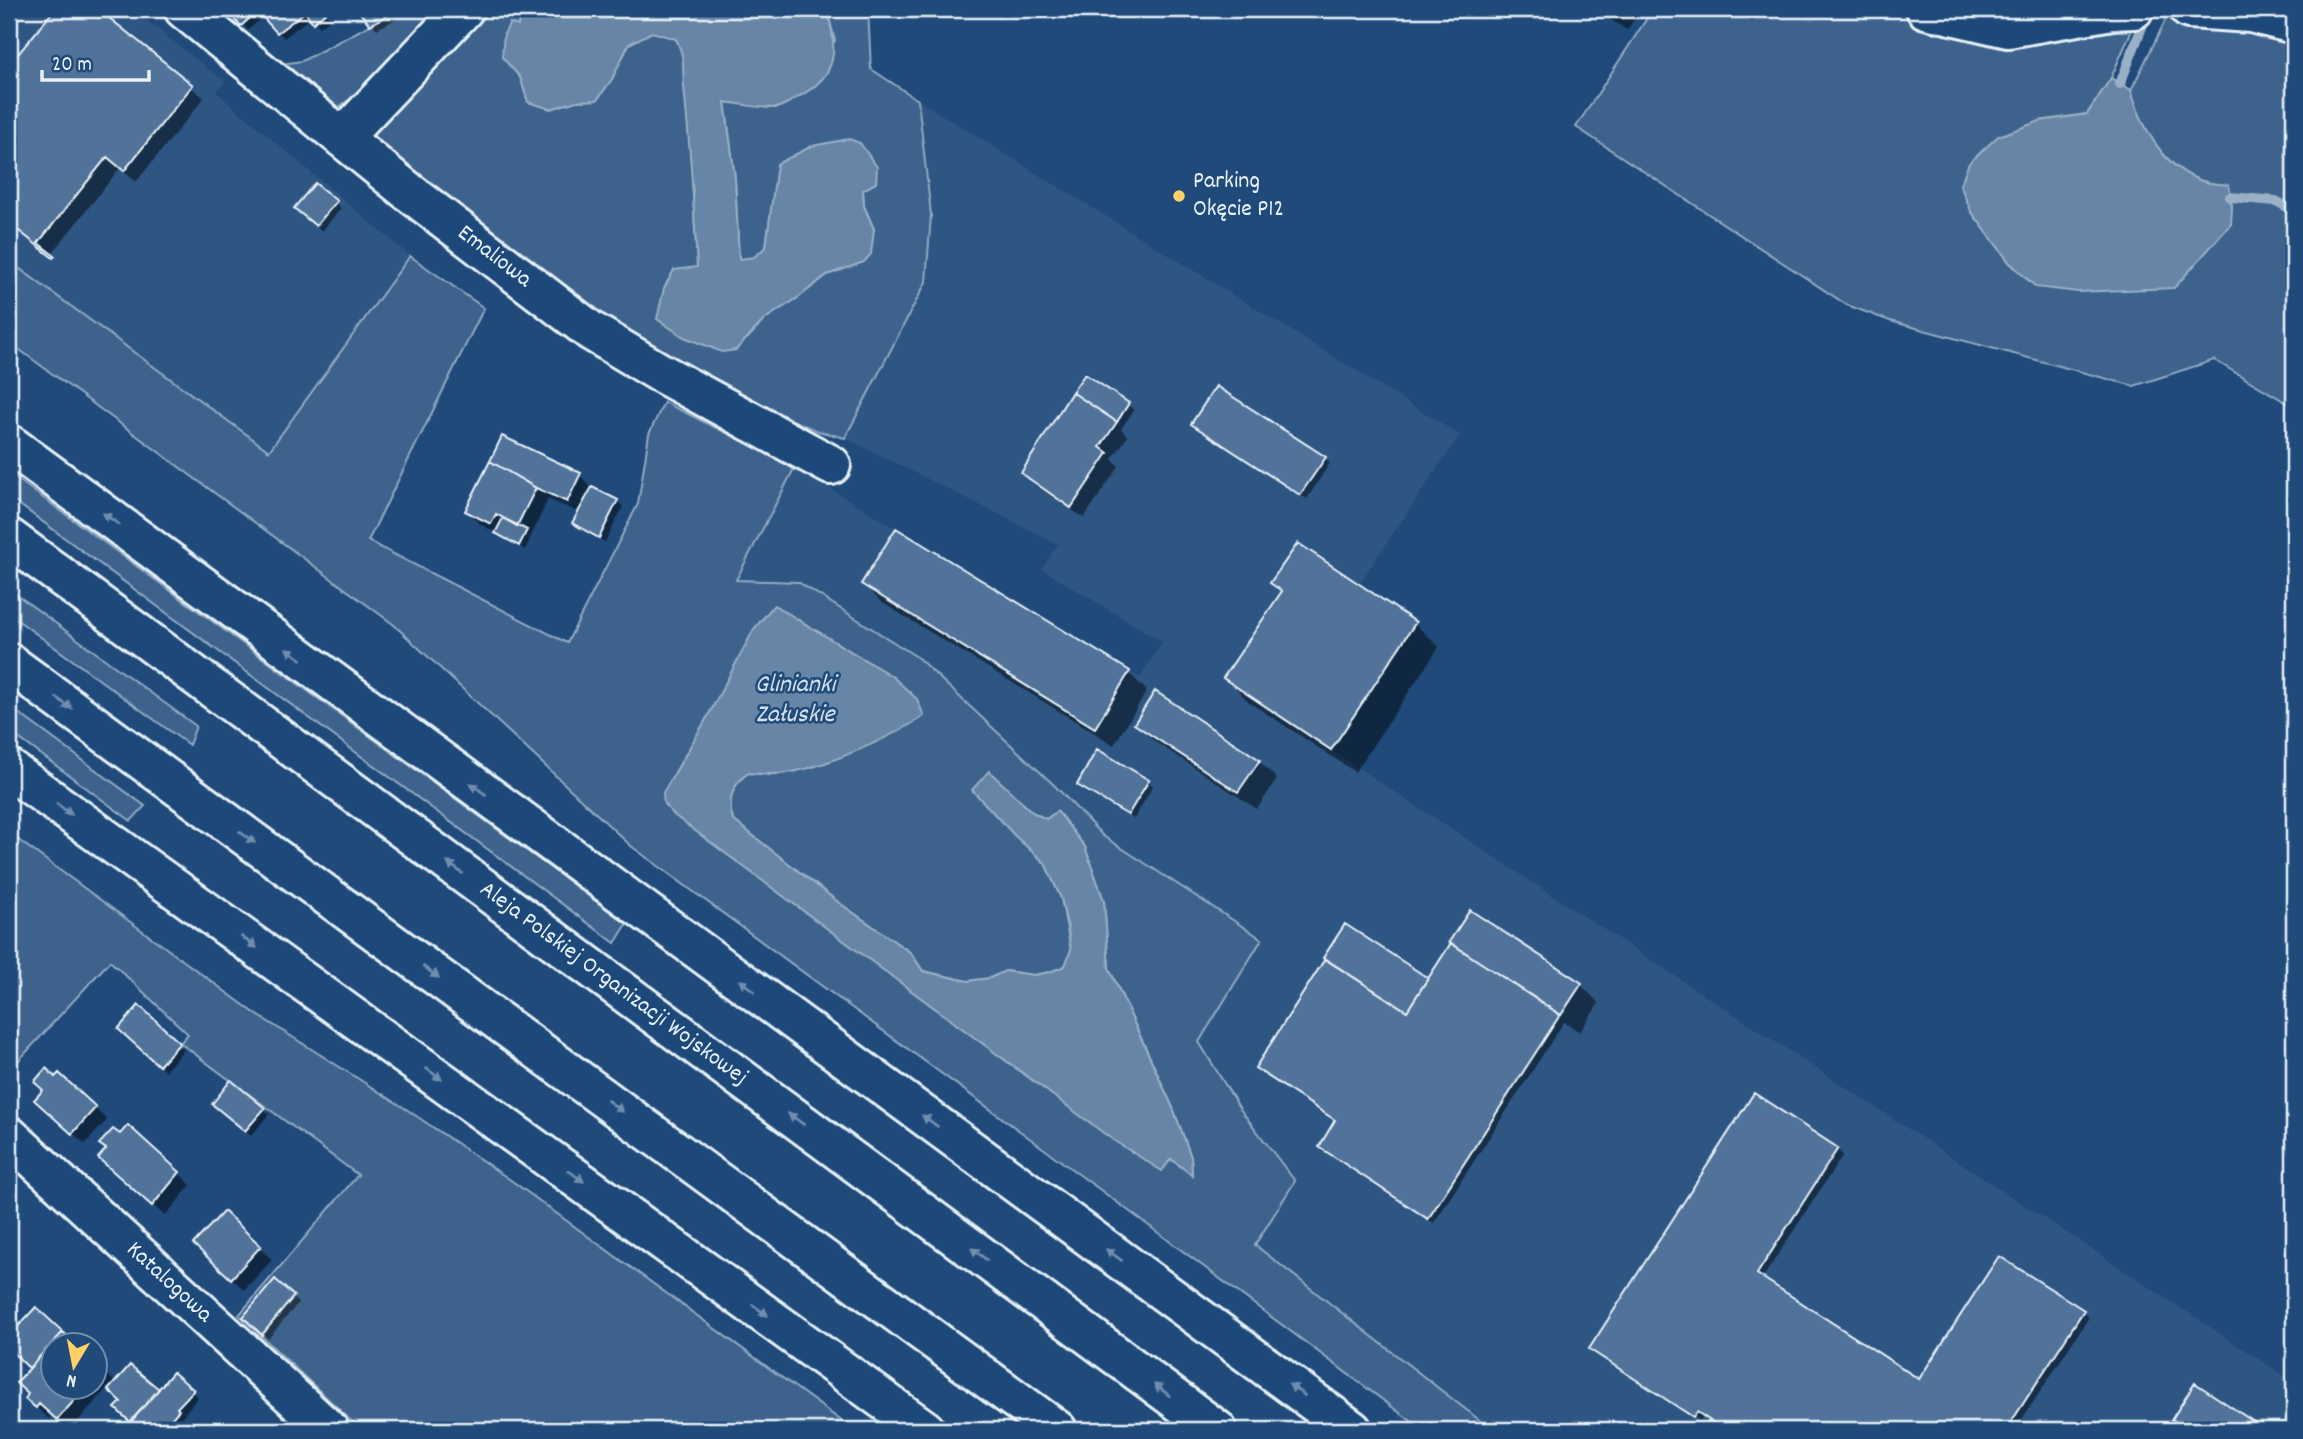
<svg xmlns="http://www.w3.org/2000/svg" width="2303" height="1439" viewBox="0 0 2303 1439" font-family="Dekko,sans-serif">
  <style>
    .built { fill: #2e5683 }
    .green { fill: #3c628c; stroke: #92aac2; stroke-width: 2; fill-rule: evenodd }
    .water { fill: #6685a7; stroke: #9ab0c7; stroke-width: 2 }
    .shadow { fill: #0007 }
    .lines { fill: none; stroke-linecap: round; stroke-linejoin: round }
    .stream { stroke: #9ab0c7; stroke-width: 10 }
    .building { fill: #517399; stroke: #e8f1f8; stroke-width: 2 }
    .minor-casing { stroke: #e8f1f8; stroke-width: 44 }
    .highway-casing { stroke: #e8f1f8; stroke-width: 44 }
    .minor { stroke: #1f4a7a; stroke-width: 38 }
    .highway { stroke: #1f4a7a; stroke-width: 38 }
    .oneway { fill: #6f8dac }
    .poi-dot { fill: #ffd166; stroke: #1f4a7a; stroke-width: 2.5 }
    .labels { text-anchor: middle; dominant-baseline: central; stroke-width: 5; stroke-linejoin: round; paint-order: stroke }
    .poi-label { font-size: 24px; fill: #e8f1f8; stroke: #1f4a7a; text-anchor: start }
    .street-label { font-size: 24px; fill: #e8f1f8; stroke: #1f4a7a }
    .water-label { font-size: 26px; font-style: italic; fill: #d4e1ec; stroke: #1f4a7a }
  </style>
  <rect width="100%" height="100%" fill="#1f4a7a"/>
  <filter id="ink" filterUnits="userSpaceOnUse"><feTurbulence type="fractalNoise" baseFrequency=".0143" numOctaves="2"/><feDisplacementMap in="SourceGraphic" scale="14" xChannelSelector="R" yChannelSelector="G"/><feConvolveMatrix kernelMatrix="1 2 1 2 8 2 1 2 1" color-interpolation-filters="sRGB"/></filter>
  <g filter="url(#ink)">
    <path class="built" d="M9,9H132L225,82L216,92L410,256L269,452L9,261Z
      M918,100L1460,435L1359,584L1416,622L1331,750L2294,1382V1430H1492L1255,1245L1240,1109L1199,1042L1262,939L1103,836L1054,785L917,657L736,580L795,467L1140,678L1162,642L1042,569L1058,544L845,438L859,411L931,215Z"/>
    <path class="green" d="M400,9H433L439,26L381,78L334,110L282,64L302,61Z
      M479,9H521L519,12L518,26L502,57L520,77L528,102L551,109L576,101L597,100L612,79L629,44L652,31L676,39L684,57V84L689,118L697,267L748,338L765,319L799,297L827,275L863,262L874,229L864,206L863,189L778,164L766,247L754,258L739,260L735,178L725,102L777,108L835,41L827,9H868L871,69L918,100L931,215L926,282L845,438L818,431L768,410L658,357L371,143V122Z
      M1653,9H1907L1947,32L2134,25L2111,78L2087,114L2040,121L1971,211L2010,263L2036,287L2232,207L2229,186C2220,184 2210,184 2202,181C2162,167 2142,127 2131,90L2167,17L2266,33L2294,44V241L2292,242L2294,243V407L2214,360L2134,386L1890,321L1847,305L1576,127Z
      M410,256L484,308L368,541L567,643L638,504L649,434L664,402L795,467L736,580L798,582L917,657L1054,785L1103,836L1262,939L1199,1042L1240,1109L1295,1181L1255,1245L1492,1430H1423L1133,1214L631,846L393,624L9,342V261L269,451ZM774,605L893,677L770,775L748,773C732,785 727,801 733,820L838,902L911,953L923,971L968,981L990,978L1006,971L1033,975L1050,972L1065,966L1071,950L1061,898L1045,863L1015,836L989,772L1032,812L1046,820L1057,811L1085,847L1104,901L1109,968L1173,1108L1191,1157L1192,1175L1171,1159L1162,1170L663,793Z
      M9,473L627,924L615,943L9,497Z
      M9,589L196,726L189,745L9,614Z
      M9,706L145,806L131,821L9,731Z
      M9,833L256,1014L406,1109L512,1181L854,1430H361L239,1315L358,1175L180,1043L188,1034L110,961L9,1071Z"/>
    <path class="water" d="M521,9H827C837,49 840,75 798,97C791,101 782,108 774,108C757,108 741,104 725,102L735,178L739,259L754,257L766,247L777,164L812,146L849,139L860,143L877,167L876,183L863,190L864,206L874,229L871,254L864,262L827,275L799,297L765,319L736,350L722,352L684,337L657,319L664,288L674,270L697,267C694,206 690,147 684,87C682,65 686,60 676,39L652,32L629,44L612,79L597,100L576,101L551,109L528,102L520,77L502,57L504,34L510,23L518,26Z
      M2111,78L2131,90C2142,127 2162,167 2202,181C2210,184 2220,184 2229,185L2232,207L2231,224L2174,288L2078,292L2036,287L2010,263L1971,211L1960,185L1969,163L1998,136L2040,121L2087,114Z
      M774,605L893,677L917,699L924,716C890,738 828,766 787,773C774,775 761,774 748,773C732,785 727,801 733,820L838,902L911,953L923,971L968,981L990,978L1005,971L1034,975L1050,972L1065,966L1071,950L1068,929L1061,898L1045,863L1015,836L972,790L989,771L1032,812L1046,819L1057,811L1085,847L1104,901L1109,968L1173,1108L1191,1157L1192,1175L1171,1159L1162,1171L1113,1140L675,816L664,804L663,793L708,716L754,629Z"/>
    <path class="shadow" d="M57,9H96L204,98L136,182L120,168L50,256L9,223V68Z
      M227,9H322L330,19L320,27L311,17L284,38L264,16L248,30Z
      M360,9H388L396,19L377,29Z
      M1594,9H1652L1646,18L1638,13L1627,30Z
      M316,186L341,208L322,231L302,213Z
      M1086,376L1134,410L1121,429L1128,436L1112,459L1119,466L1084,518L1035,485L1023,473Z
      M1193,424L1325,458L1330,463L1307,499Z
      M503,438L580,475L591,488L617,501L623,507L605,542L580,528L574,523L580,513L548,499L525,550L479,523L467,511Z
      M896,530L1129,673L1147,691L1114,745L881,602L863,584Z
      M1298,546L1415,624L1439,647L1355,772L1249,702L1226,678L1282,593L1273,583Z
      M1136,723L1259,761L1277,779L1257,809L1154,741Z
      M1148,781L1153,786L1134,819L1084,790L1079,785Z
      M1345,927L1429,980L1452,942L1581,985L1599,1003L1580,1032L1564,1022L1434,1223L1326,1153L1321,1147L1336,1121L1257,1068Z
      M140,1008L184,1050L165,1071L120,1029Z
      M59,1075L107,1120L85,1144L48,1112L55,1079Z
      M219,1109H263L269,1114L251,1136Z
      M1837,1149L1843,1155L1762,1279L1920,1381L2083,1312L2089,1317L2015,1430H1724L1703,1416L1700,1421L1591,1349Z
      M113,1170L179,1173L191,1185L165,1216Z
      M224,1213L272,1260L244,1290L208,1255Z
      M275,1281L298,1303L268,1339L245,1316Z
      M36,1309L75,1344H52V1386H94V1363L116,1383L159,1392L192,1391L198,1397L171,1430H126L132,1422L118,1408L124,1402L108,1387L70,1430L52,1414L49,1419L27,1399L30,1394L31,1369L9,1347V1339Z"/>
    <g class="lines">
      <path class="stream" d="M2120,84L2144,22
        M2230,197L2276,201L2294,211"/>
    </g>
    <path class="building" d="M55,9H98L193,85L124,171L107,157L38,243L55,256L53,258L9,223V65Z
      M225,9H260L241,26Z
      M260,9H323L326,12L313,23L305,12L277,33L257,11Z
      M357,9H389L392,13L370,25Z
      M315,183L337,201L316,226L294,208Z
      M1085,374L1129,403L1117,422L1072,392Z
      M1216,386L1326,457L1300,495L1191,424Z
      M1072,392L1117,422L1100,447L1108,453L1071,508L1021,473Z
      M502,436L581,473L567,502L536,488L490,461Z
      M490,461L536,488L517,526L496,514L491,524L465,511Z
      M592,487L618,500L599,538L572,523Z
      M503,518L527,530L519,546L495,533Z
      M896,528L1130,671L1095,728L861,584Z
      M1298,543L1416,622L1331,750L1223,678L1282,591L1270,583Z
      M1155,691L1260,760L1238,792L1134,724Z
      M1097,749L1149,780L1128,815L1077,785Z
      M1470,910L1582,983L1561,1015L1449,942Z
      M1345,924L1428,978L1407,1011L1323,958Z
      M1451,943L1560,1015L1428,1219L1319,1147L1335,1120L1255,1068L1325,959L1407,1011Z
      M139,1005L180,1043L159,1066L118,1029Z
      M46,1068L55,1077L59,1073L96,1107L72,1134L34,1100L43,1090L34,1082Z
      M231,1080L265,1108L245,1131L212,1104Z
      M1754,1093L1838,1148L1757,1274L1919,1379L1999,1256L2084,1310L2006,1430H1724L1697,1412L1693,1417L1589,1349Z
      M128,1125L180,1172L152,1206L98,1158L106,1149L99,1144L113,1129L120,1134Z
      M224,1211L261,1246L231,1279L193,1244Z
      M275,1279L294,1296L262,1335L243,1317Z
      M36,1307L63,1332L29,1368L9,1349V1336Z
      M63,1332L77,1344H52V1386H87L57,1420L39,1404L36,1408L25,1399L28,1394L16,1383Z
      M130,1365L159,1389L130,1422L115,1408L121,1402L108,1390Z
      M173,1372L194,1390L177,1408L179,1410L162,1430H124Z
      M2195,1383L2266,1430H2189L2172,1419Z
      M2172,1419L2189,1430H2164Z"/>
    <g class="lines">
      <defs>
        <g id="minor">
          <path id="s1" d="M184,9L409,192L591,331L659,372L831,465"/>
          <path d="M1926,9L2008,28L2112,10L2134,9"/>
          <path d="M2189,9L2251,13L2294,24"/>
          <path d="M343,137L464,9"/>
          <path id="s2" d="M9,1136L329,1430"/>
        </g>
        <g id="highway">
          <path d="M9,444L1352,1430"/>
          <path id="s3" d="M9,538L1217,1430"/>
          <path d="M9,663L1057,1430"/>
          <path d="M9,769L925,1430"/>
        </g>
      </defs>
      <use href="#minor" class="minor-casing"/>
      <use href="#highway" class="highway-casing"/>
      <use href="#minor" class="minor"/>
      <use href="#highway" class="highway"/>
    </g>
    <defs><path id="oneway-solid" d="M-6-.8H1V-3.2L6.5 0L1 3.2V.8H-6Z" transform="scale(1.75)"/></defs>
    <g class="oneway">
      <use href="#oneway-solid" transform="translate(111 519) rotate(-144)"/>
      <use href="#oneway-solid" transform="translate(294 654) rotate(-144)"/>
      <use href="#oneway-solid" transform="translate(64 703) rotate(36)"/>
      <use href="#oneway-solid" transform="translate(478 789) rotate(-144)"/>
      <use href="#oneway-solid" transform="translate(64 809) rotate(36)"/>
      <use href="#oneway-solid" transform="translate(247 837) rotate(36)"/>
      <use href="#oneway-solid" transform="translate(455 868) rotate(-144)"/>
      <use href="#oneway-solid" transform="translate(249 942) rotate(36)"/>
      <use href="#oneway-solid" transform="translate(431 972) rotate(36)"/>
      <use href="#oneway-solid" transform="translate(747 986) rotate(-144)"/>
      <use href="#oneway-solid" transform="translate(434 1074) rotate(36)"/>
      <use href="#oneway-solid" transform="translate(615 1106) rotate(36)"/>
      <use href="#oneway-solid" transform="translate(796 1119) rotate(-144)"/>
      <use href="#oneway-solid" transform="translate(930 1121) rotate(-144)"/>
      <use href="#oneway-solid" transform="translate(576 1176) rotate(36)"/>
      <use href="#oneway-solid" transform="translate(979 1254) rotate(-143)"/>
      <use href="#oneway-solid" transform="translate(1114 1255) rotate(-144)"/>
      <use href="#oneway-solid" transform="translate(760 1310) rotate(36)"/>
      <use href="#oneway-solid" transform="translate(1162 1390) rotate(-143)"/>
      <use href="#oneway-solid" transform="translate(1297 1390) rotate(-144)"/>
    </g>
  </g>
  <circle class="poi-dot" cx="1179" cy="196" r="7"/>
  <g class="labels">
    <g class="poi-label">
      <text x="1193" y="182">Parking<tspan x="1193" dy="28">Okęcie P12</tspan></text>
    </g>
    <g class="street-label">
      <text stroke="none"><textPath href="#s1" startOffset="397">Emaliowa</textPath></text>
      <text stroke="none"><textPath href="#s3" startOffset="751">Aleja Polskiej Organizacji Wojskowej</textPath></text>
      <text stroke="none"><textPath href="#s2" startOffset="217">Katalogowa</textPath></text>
    </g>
    <g class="water-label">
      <text x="795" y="685">Glinianki<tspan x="795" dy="30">Załuskie</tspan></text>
    </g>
  </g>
  <rect width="2303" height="1439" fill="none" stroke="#1f4a7a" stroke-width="35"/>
  <rect x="18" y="18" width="2268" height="1404" fill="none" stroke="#e8f1f8" stroke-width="2.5" filter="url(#ink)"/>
  <g transform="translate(74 1366) rotate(190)"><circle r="33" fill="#1f4a7a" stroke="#6f8dac" stroke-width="2"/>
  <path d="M0-5L12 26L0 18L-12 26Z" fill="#ffd166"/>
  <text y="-10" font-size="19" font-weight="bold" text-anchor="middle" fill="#e8f1f8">N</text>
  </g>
  <path d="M42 70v10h107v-10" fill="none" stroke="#e8f1f8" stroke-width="3.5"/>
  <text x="52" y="70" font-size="21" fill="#e8f1f8" stroke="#1f4a7a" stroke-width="5" paint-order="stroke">20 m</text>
</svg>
